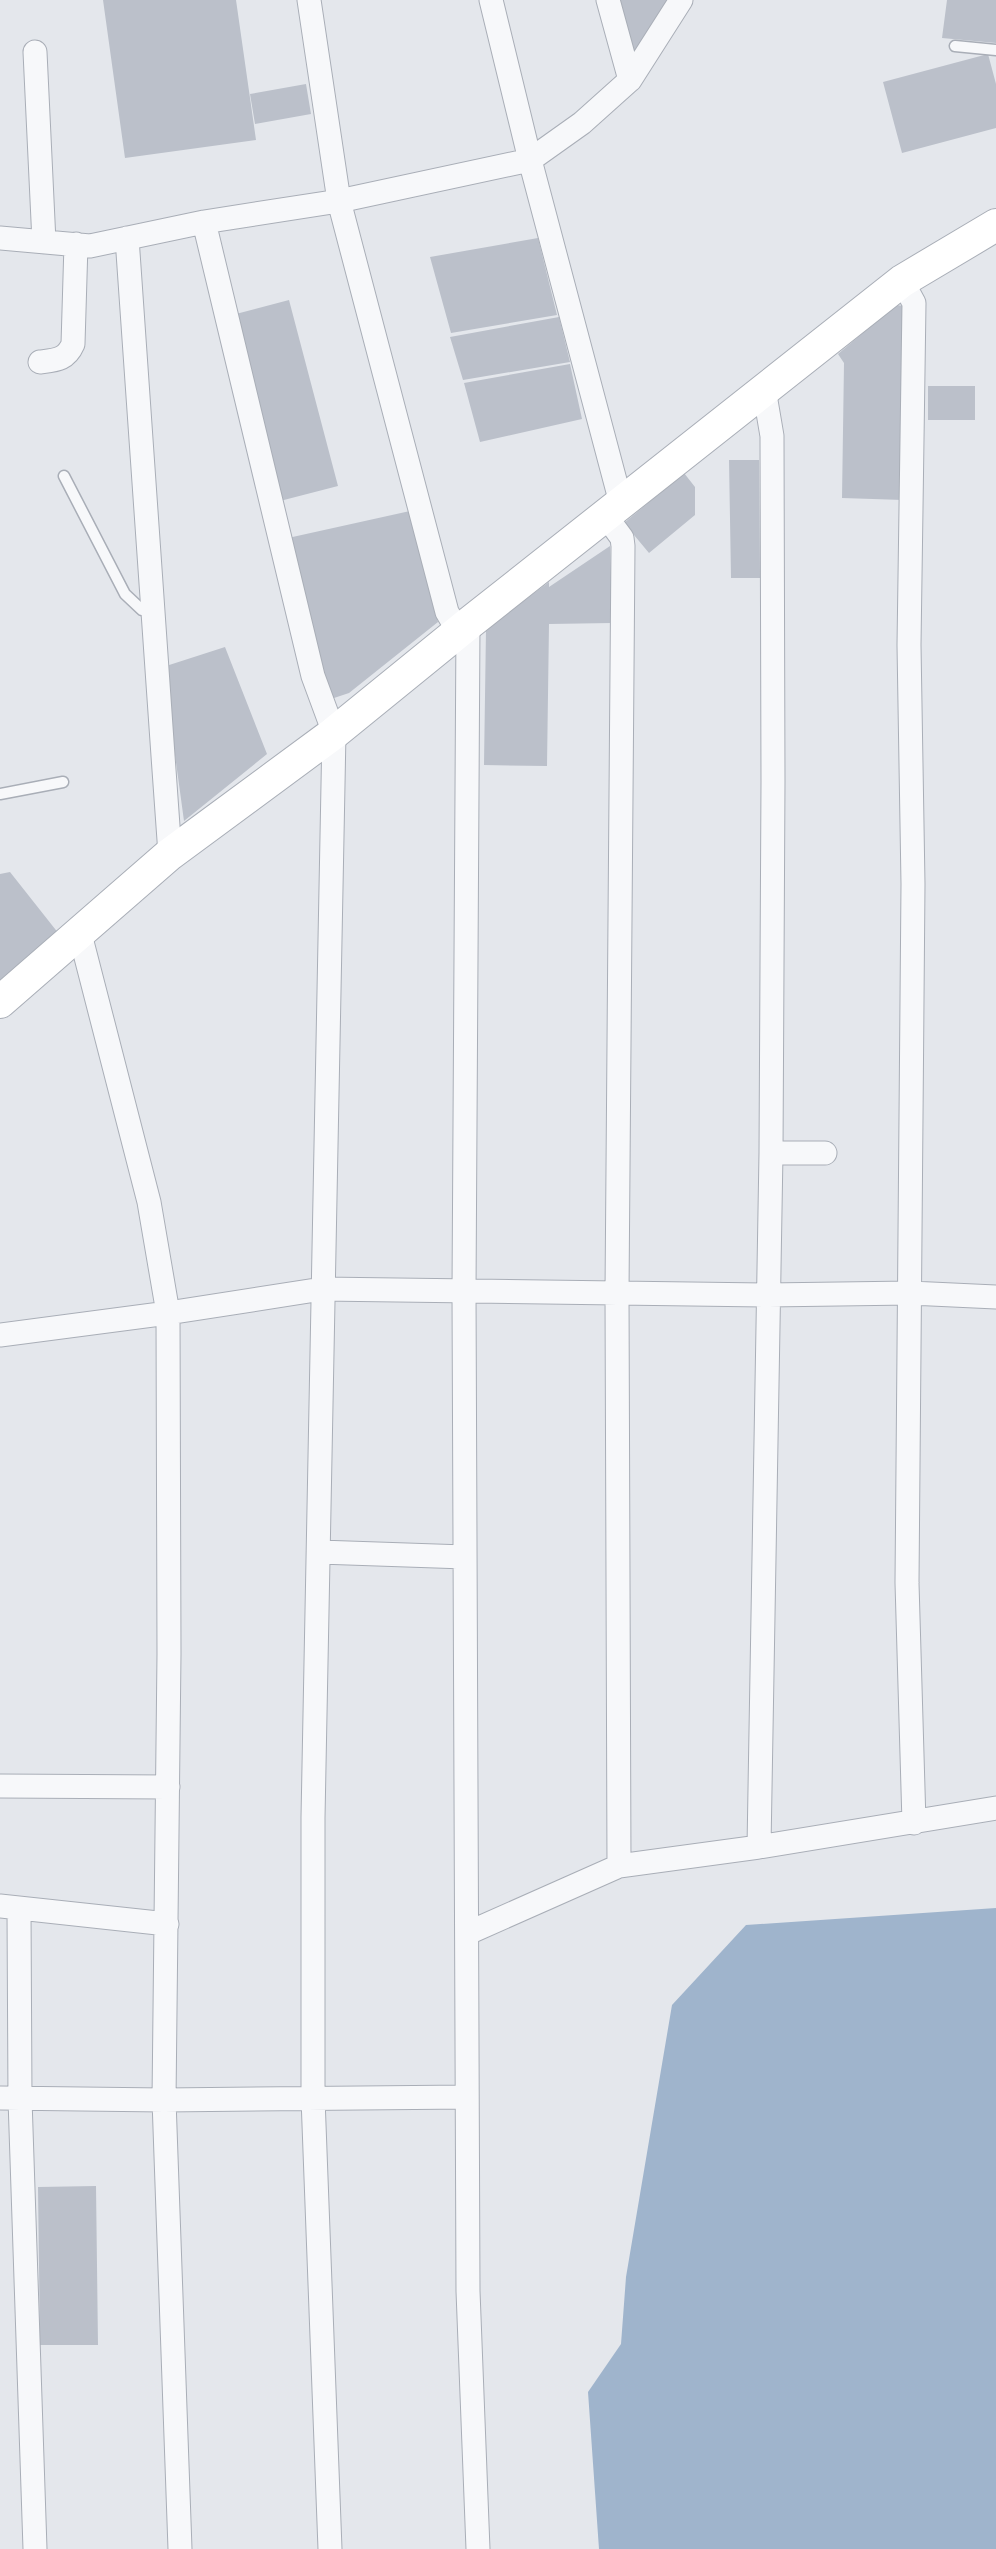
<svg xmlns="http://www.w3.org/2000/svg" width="996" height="2549" viewBox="0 0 996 2549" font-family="'Fira Sans',sans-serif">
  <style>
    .water { fill: #9fb4cc }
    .building { fill: #bbc0ca }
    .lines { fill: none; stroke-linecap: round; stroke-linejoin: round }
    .lane-casing { stroke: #a9aeb7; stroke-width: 13 }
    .street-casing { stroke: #a9aeb7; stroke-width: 25 }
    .secondary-casing { stroke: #a9aeb7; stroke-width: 34 }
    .lane { stroke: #f7f8fa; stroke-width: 10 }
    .street { stroke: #f7f8fa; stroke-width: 23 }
    .secondary { stroke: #fff; stroke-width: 32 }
  </style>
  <rect width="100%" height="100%" fill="#e4e7ec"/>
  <path class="water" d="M996,1908V2549H599L588,2392L621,2344L626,2277L672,2005L746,1925Z"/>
  <path class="building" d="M103,0H236L256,140L125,158Z
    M617,0H673L632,70Z
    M947,0H996V43L942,38Z
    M988,54L996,84V128L902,153L883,82Z
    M306,84L311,114L255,124L250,94Z
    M538,238L557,315L451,333L430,257Z
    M289,300L338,486L280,501L232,315Z
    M896,305L904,306L903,500L842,498L844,363L838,354Z
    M559,317L570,362L463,380L450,337Z
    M570,364L582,419L480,442L464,383Z
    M928,386H975V420H928Z
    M729,460H759L760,578H731Z
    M684,473L695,487V515L649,553L624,523Z
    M410,511L438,622L349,693L328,700L288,538Z
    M610,546L612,623L549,624L547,766L484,765L486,629L549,582V587Z
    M225,647L267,754L184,821L163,667Z
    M10,872L59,934L0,981V874Z
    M96,2186L98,2345H40L38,2187Z"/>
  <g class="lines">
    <defs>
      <path id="lane" d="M955,46L996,50
        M64,476L125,594L142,610L153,613
        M0,794L63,782"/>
      <path id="street" d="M309,0L339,201L447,612L458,631
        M491,0L530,160L621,503
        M608,0L630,80
        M35,52L44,242
        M204,222L313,676L334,733L313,1818V2098L330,2549
        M0,238L90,246L204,222L339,201L530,160L582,123L630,80L681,0
        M127,238C143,444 155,649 170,854
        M902,281L914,303L909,645L913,884L907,1583L914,1823
        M40,362C56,360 66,360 73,344L76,244
        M605,515L622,538L623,546L617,1293L619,1866
        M468,624L464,1292L468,2291L478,2549
        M80,934L149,1202L168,1313L169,1654L164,2100L180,2549
        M771,1153H825
        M0,1335L168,1313L322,1289L768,1295L910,1293L996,1297
        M319,1552L465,1557
        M0,1786L168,1787
        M759,1847L771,1153L773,781L772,436L764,389
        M0,1906L167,1924
        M19,1910L20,2099L35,2549
        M468,1933L619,1866L759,1847L996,1808
        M0,2098L164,2100L467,2097"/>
      <path id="secondary" d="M0,1002L170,854L334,733L468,624L902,281L996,225"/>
    </defs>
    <use href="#lane" class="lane-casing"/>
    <use href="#street" class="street-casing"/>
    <use href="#secondary" class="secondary-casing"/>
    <use href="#lane" class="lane"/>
    <use href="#street" class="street"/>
    <use href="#secondary" class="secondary"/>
  </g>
</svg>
